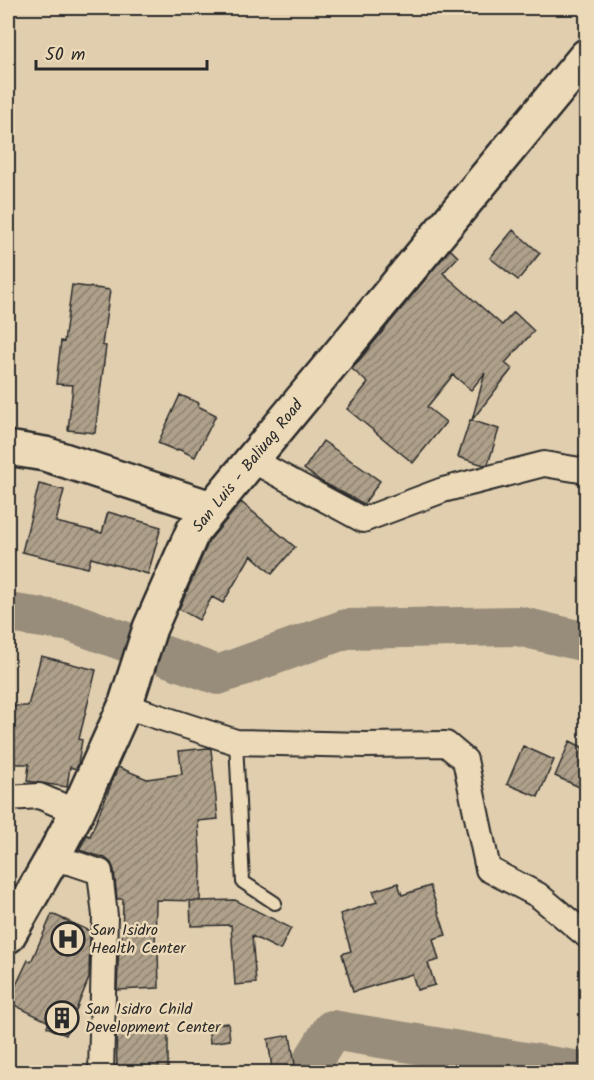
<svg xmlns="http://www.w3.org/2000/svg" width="594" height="1080" viewBox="0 0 594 1080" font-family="Kalam,sans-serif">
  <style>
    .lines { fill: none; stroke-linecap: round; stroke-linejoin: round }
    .river { stroke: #988d7a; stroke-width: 40 }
    .building { fill: url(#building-hatch); stroke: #2b2b2b; stroke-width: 1.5 }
    .lane-casing { stroke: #2b2b2b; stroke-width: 16 }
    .street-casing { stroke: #2b2b2b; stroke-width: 28 }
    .secondary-casing { stroke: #2b2b2b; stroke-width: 38 }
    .lane { stroke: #ecd9b7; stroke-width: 12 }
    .street { stroke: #ecd9b7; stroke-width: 24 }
    .secondary { stroke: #ecd9b7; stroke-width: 33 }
    .labels { text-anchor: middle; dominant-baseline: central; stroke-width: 5; stroke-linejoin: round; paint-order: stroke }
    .street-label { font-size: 16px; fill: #2b2b2b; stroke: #ecd9b7 }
    .poi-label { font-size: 16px; fill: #2b2b2b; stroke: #ecd9b7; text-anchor: start }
  </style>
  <defs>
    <pattern id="building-hatch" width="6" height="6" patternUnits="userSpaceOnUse" patternTransform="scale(1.5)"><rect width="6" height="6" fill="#aea08a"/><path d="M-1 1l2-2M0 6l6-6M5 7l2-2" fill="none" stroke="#8e8371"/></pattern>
  </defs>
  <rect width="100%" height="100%" fill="#e0ceaf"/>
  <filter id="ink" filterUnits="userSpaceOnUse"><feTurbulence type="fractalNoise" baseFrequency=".0167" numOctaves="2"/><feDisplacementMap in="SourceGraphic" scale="12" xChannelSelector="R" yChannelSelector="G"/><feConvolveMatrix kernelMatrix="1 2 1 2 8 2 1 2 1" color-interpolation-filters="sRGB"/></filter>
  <g filter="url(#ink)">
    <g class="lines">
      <path class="river" d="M8,613L71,622L218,675L346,629L518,626L586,642
        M306,1072L332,1030L586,1072"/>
    </g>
    <path class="building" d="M513,230L540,253L518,280L490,258Z
      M450,249L458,257L443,273L502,325L514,312L534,331L505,363L512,369L472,420L485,373L471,390L453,375L427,407L446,422L413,463L347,409L368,383L352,369Z
      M72,285L110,290L102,345L106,346L95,433L68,430L73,385L56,384L61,341L64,342Z
      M180,395L199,403L198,406L216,415L195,457L178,449L177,451L158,443Z
      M470,420L499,429L488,464L484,465L458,457Z
      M323,441L380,481L364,504L322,482L304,469Z
      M39,484L64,490L56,522L102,533L108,512L161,527L148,574L91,558L88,568L22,552Z
      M241,502L295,547L272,574L251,555L223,603L212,597L199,620L179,609L209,541Z
      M41,656L96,670L79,739L82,740L78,764L76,769L70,767L67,787L27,781L29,764H8V706H28Z
      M570,741L586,749V790L555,776Z
      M523,746L554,760L538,797L507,784Z
      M208,748L211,749L218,819L198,821L201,867L200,901L235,900L291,928L280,950L252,936L256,983L235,985L231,925L191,926L190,901H200L156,900L155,950H158L159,988L117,990L119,943L122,945L123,899H117L114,870L111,863L105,858L79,850L87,835L90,836L118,767L147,779L182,774L179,751Z
      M398,883L402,895L430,886L446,935L433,939L439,960L428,963L435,985L417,990L412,974L353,992L342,954L351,951L340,914L377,902L373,891Z
      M52,914L90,931L89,978L66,1035L47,1027L49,1022L8,1002L28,960L31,962Z
      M228,1023L230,1040L210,1043L208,1025Z
      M168,1029V1072H117L116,1030Z
      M290,1035L295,1065L272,1069L268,1039Z"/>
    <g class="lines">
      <defs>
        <path id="lane" d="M236,742L243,882L275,903"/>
        <path id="street" d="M252,460L363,520L443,490L544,464L586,471
          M125,706L236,742L365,745L446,744L465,760L488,869L538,895L586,935
          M8,798L39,796L77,812
          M52,859L73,863L100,872L105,916L101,1072"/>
        <path id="secondary" d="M8,448L45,454L211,508
          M8,936L52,859L77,812L125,706L150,628L193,531L586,56"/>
      </defs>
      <use href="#lane" class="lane-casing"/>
      <use href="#street" class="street-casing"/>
      <use href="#secondary" class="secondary-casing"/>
      <use href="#lane" class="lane"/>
      <use href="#street" class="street"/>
      <use href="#secondary" class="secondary"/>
    </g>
  </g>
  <defs>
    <symbol id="hospital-ring" viewBox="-11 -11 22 22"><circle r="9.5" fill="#ecd9b7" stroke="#2b2b2b" stroke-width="1.5"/><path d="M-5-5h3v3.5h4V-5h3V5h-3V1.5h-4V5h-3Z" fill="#2b2b2b"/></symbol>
    <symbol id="building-ring" viewBox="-11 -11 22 22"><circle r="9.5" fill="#ecd9b7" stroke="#2b2b2b" stroke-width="1.5"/><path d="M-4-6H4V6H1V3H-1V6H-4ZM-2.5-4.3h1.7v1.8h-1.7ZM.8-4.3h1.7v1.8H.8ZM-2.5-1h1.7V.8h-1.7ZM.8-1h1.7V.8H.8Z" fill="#2b2b2b"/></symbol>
  </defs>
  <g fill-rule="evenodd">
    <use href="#hospital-ring" x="49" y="920" width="38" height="38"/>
    <use href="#building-ring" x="43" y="999" width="38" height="38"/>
  </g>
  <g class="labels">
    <g class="street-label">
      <text transform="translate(248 466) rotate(-51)">San Luis - Baliuag Road</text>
    </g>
    <g class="poi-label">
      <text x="91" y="930">San Isidro<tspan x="91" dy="18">Health Center</tspan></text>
      <text x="85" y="1009">San Isidro Child<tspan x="85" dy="18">Development Center</tspan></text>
    </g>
  </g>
  <rect width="594" height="1080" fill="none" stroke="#ecd9b7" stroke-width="30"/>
  <rect x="15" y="15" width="564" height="1050" fill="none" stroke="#2b2b2b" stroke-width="2" filter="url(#ink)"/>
  <path d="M36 60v9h171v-9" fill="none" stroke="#2b2b2b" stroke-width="3"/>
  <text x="45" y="60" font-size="18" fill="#2b2b2b" stroke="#ecd9b7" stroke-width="4.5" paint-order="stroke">50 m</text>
</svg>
